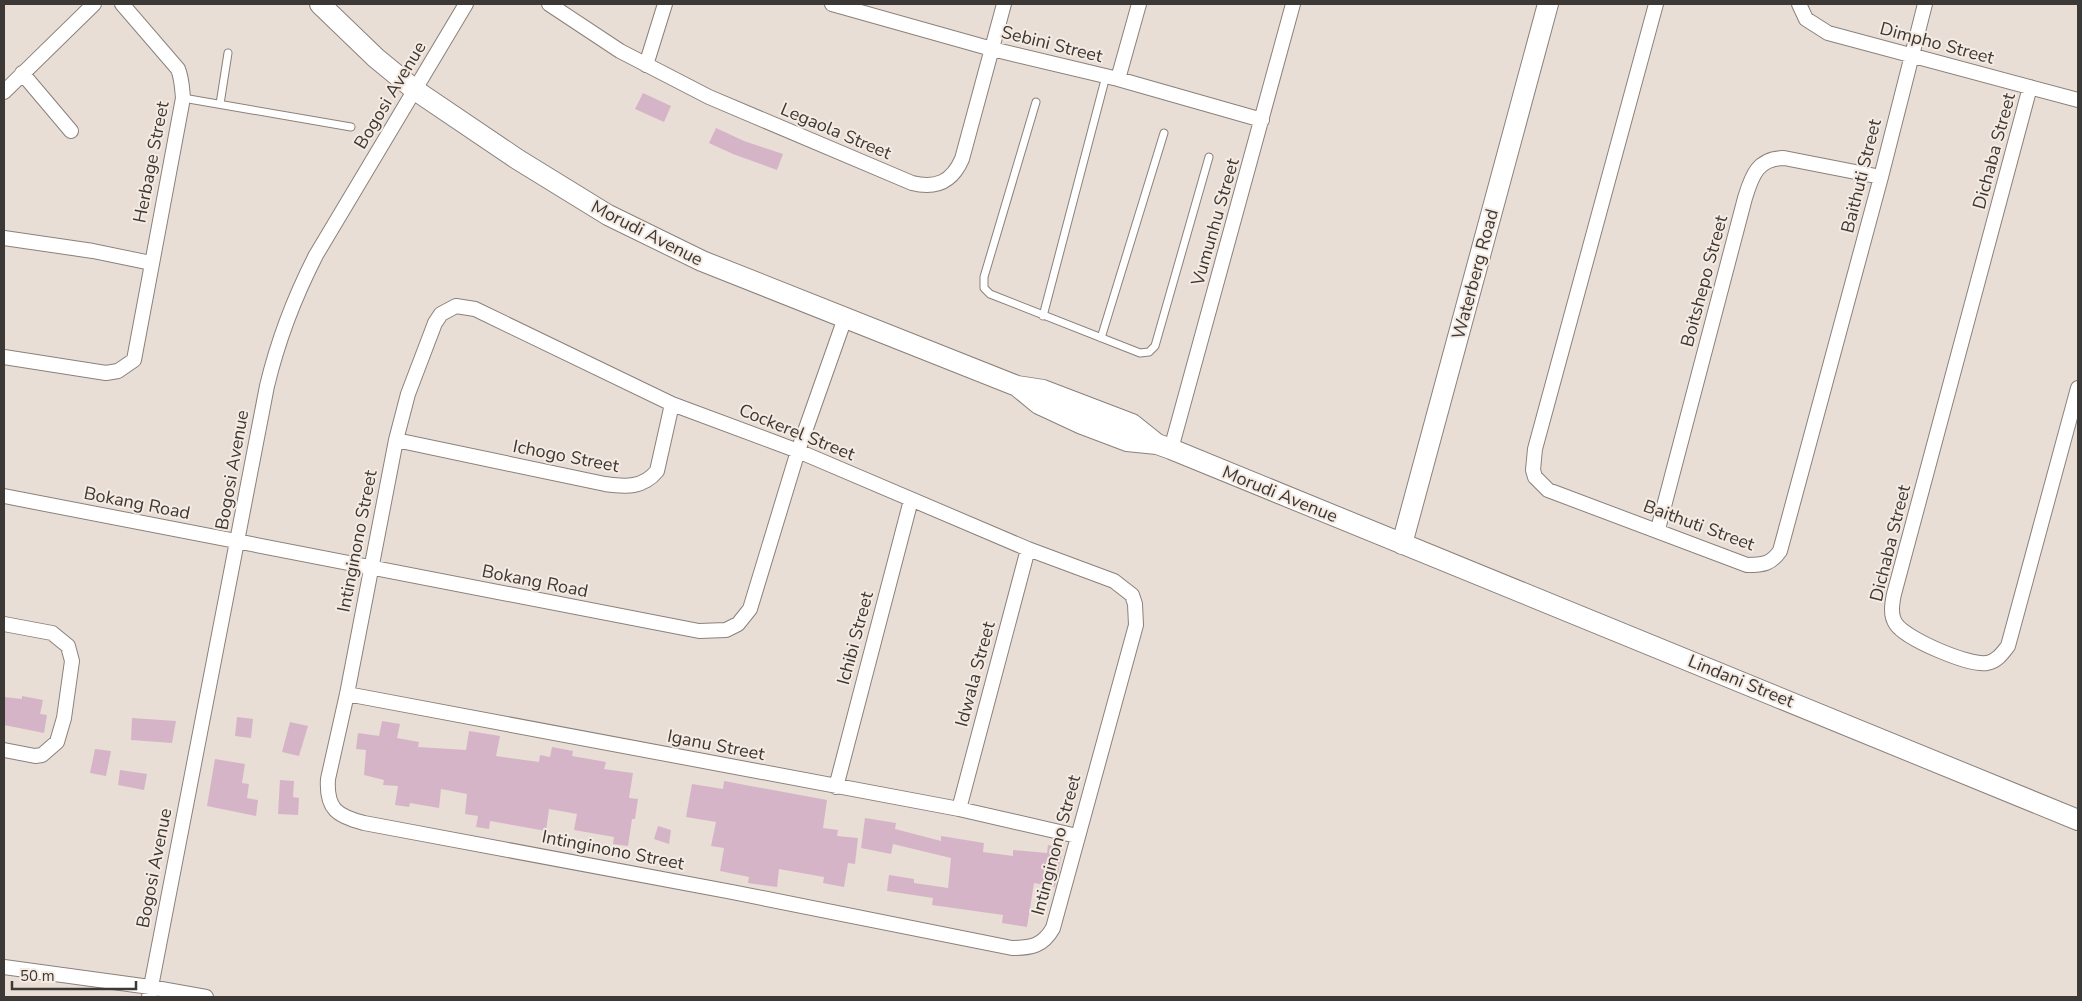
<svg xmlns="http://www.w3.org/2000/svg" width="2082" height="1001" viewBox="0 0 2082 1001" font-family="'Nunito Sans',sans-serif">
  <style>
    .building { fill: #d6b4c7 }
    .lines { fill: none; stroke-linecap: round; stroke-linejoin: round }
    .lane-casing { stroke: #8b817b; stroke-width: 9 }
    .street-casing { stroke: #8b817b; stroke-width: 16 }
    .secondary-casing { stroke: #8b817b; stroke-width: 22 }
    .lane { stroke: #fff; stroke-width: 7 }
    .street { stroke: #fff; stroke-width: 14 }
    .secondary { stroke: #fff; stroke-width: 20 }
    .labels { text-anchor: middle; dominant-baseline: central; stroke-width: 4; stroke-linejoin: round; paint-order: stroke }
    .street-label { font-size: 18px; fill: #3c3835; stroke: #f5ebe3 }
  </style>
  <rect width="100%" height="100%" fill="#e8ded6"/>
  <path class="building" d="M643,93L671,106L664,122L635,109Z
    M716,128L744,141L783,154L777,170L733,154L709,143Z
    M22,696L43,700L40,714L47,715L44,733L4,725V697L22,699Z
    M237,717L253,719L251,738L235,736Z
    M132,718L176,721L172,743L131,740Z
    M382,721L400,724L397,738L419,742L418,747L466,750L469,731L500,736L496,756L539,762L540,755L550,757L552,747L573,751L572,756L606,762L604,769L633,773L629,798L638,799L635,819H632L628,846L613,844L614,837L574,830L577,814L549,809L546,831L490,821L489,829L476,827L478,816L465,814L467,794L441,789L439,808L410,803L409,807L395,805L398,786L383,785L384,780L364,775L366,750L356,749L358,733L379,736Z
    M290,722L308,726L299,756L282,752Z
    M95,749L111,751L106,776L90,773Z
    M215,759L245,764L242,783L249,784L247,798L258,800L256,816L207,806Z
    M120,770L147,774L144,790L118,785Z
    M280,780L294,781L293,797L299,798L298,815L278,814Z
    M724,781L827,800L823,828L838,830L837,836L858,838L855,864L848,863L844,887L823,883L824,877L779,869L777,887L748,883L749,877L720,871L724,848L711,846L716,822L686,817L692,784L723,789Z
    M865,818L896,823L895,829L941,841V836L984,843L983,852L1013,856V850L1047,853L1048,845L1063,848L1055,887L1034,883L1027,927L1002,923L1003,915L932,905L933,898L887,891L889,875L914,879V883L948,888L951,858L893,844L891,854L861,848Z
    M658,826L671,830L669,844L654,839Z"/>
  <g class="lines">
    <defs>
      <path id="lane" d="M183,98L351,127
        M1036,102L984,277V288L990,294L1140,353L1149,352L1155,346L1209,157
        M220,104L228,53
        M1043,316L1106,76
        M1101,338L1164,133"/>
      <path id="street" d="M549,4L620,51L709,97L912,183C936,189 952,182 962,159L1004,4
        M832,4L992,49L1118,79L1262,120
        M1656,4L1535,449L1533,470L1535,477L1548,490L1747,565C1763,565 1771,564 1780,551L1881,177L1925,4
        M1799,4L1806,19L1828,33L2078,100
        M646,65L665,4
        M22,73L71,131
        M1118,79L1139,4
        M2030,87L1894,594C1892,604 1890,615 1896,624C1906,639 1969,666 1987,663C1997,661 2002,654 2008,646L2078,388
        M4,92L94,4
        M4,238L93,251L151,263
        M456,306L475,309L672,404L798,451L1028,549L1114,581L1132,595L1135,604L1136,625L1053,928C1043,946 1031,948 1012,948L732,892L364,823C337,816 326,809 328,779L347,694L396,440L408,394L435,323L441,314Z
        M4,357L106,373L118,371L134,360L183,98C182,88 182,79 178,69L122,4
        M396,440L605,484C626,487 643,488 657,471L672,404
        M1171,449L1293,4
        M4,496L699,631L726,630L738,624L750,609L798,451L845,318
        M1658,529L1745,198C1752,175 1758,158 1784,158L1881,177
        M4,624L52,633L68,646L72,661L64,718L57,742L42,755L35,756L4,750
        M347,694L959,809L1077,836
        M836,787L911,500
        M959,809L1028,549
        M4,967L150,987L206,997
        M149,997L267,386C278,340 294,298 316,255L466,4"/>
      <path id="secondary" d="M320,4L376,58L415,90L517,159L608,215L702,261L1017,386L1043,390L1132,424L1157,444
        M1017,386L1039,404L1082,424L1127,441L1157,444L1171,449L2078,820
        M1402,544L1548,4"/>
    </defs>
    <use href="#lane" class="lane-casing"/>
    <use href="#street" class="street-casing"/>
    <use href="#secondary" class="secondary-casing"/>
    <use href="#lane" class="lane"/>
    <use href="#street" class="street"/>
    <use href="#secondary" class="secondary"/>
  </g>
  <g class="labels">
    <g class="street-label">
      <text transform="translate(1937 43) rotate(15)">Dimpho Street</text>
      <text transform="translate(1052 44) rotate(14)">Sebini Street</text>
      <text transform="translate(390 95) rotate(-59)">Bogosi Avenue</text>
      <text transform="translate(836 131) rotate(23)">Legaola Street</text>
      <text transform="translate(1994 151) rotate(-75)">Dichaba Street</text>
      <text transform="translate(151 162) rotate(-79)">Herbage Street</text>
      <text transform="translate(1861 176) rotate(-76)">Baithuti Street</text>
      <text transform="translate(1215 222) rotate(-74)">Vumunhu Street</text>
      <text transform="translate(647 233) rotate(27)">Morudi Avenue</text>
      <text transform="translate(1475 274) rotate(-75)">Waterberg Road</text>
      <text transform="translate(1704 281) rotate(-75)">Boitshepo Street</text>
      <text transform="translate(797 432) rotate(22)">Cockerel Street</text>
      <text transform="translate(566 456) rotate(11)">Ichogo Street</text>
      <text transform="translate(232 470) rotate(-80)">Bogosi Avenue</text>
      <text transform="translate(1280 494) rotate(22)">Morudi Avenue</text>
      <text transform="translate(137 503) rotate(11)">Bokang Road</text>
      <text transform="translate(1699 525) rotate(20)">Baithuti Street</text>
      <text transform="translate(357 541) rotate(-79)">Intinginono Street</text>
      <text transform="translate(1890 543) rotate(-76)">Dichaba Street</text>
      <text transform="translate(535 581) rotate(11)">Bokang Road</text>
      <text transform="translate(855 638) rotate(-75)">Ichibi Street</text>
      <text transform="translate(975 674) rotate(-75)">Idwala Street</text>
      <text transform="translate(1741 681) rotate(22)">Lindani Street</text>
      <text transform="translate(716 745) rotate(11)">Iganu Street</text>
      <text transform="translate(1056 845) rotate(-75)">Intinginono Street</text>
      <text transform="translate(613 850) rotate(11)">Intinginono Street</text>
      <text transform="translate(154 868) rotate(-79)">Bogosi Avenue</text>
    </g>
  </g>
  <rect width="2082" height="1001" fill="none" stroke="#3c3835" stroke-width="10"/>
  <path d="M12 981v8h124v-8" fill="none" stroke="#3c3835" stroke-width="2.5"/>
  <text x="20" y="981" font-size="15" fill="#3c3835" stroke="#f5ebe3" stroke-width="4" paint-order="stroke">50 m</text>
</svg>
